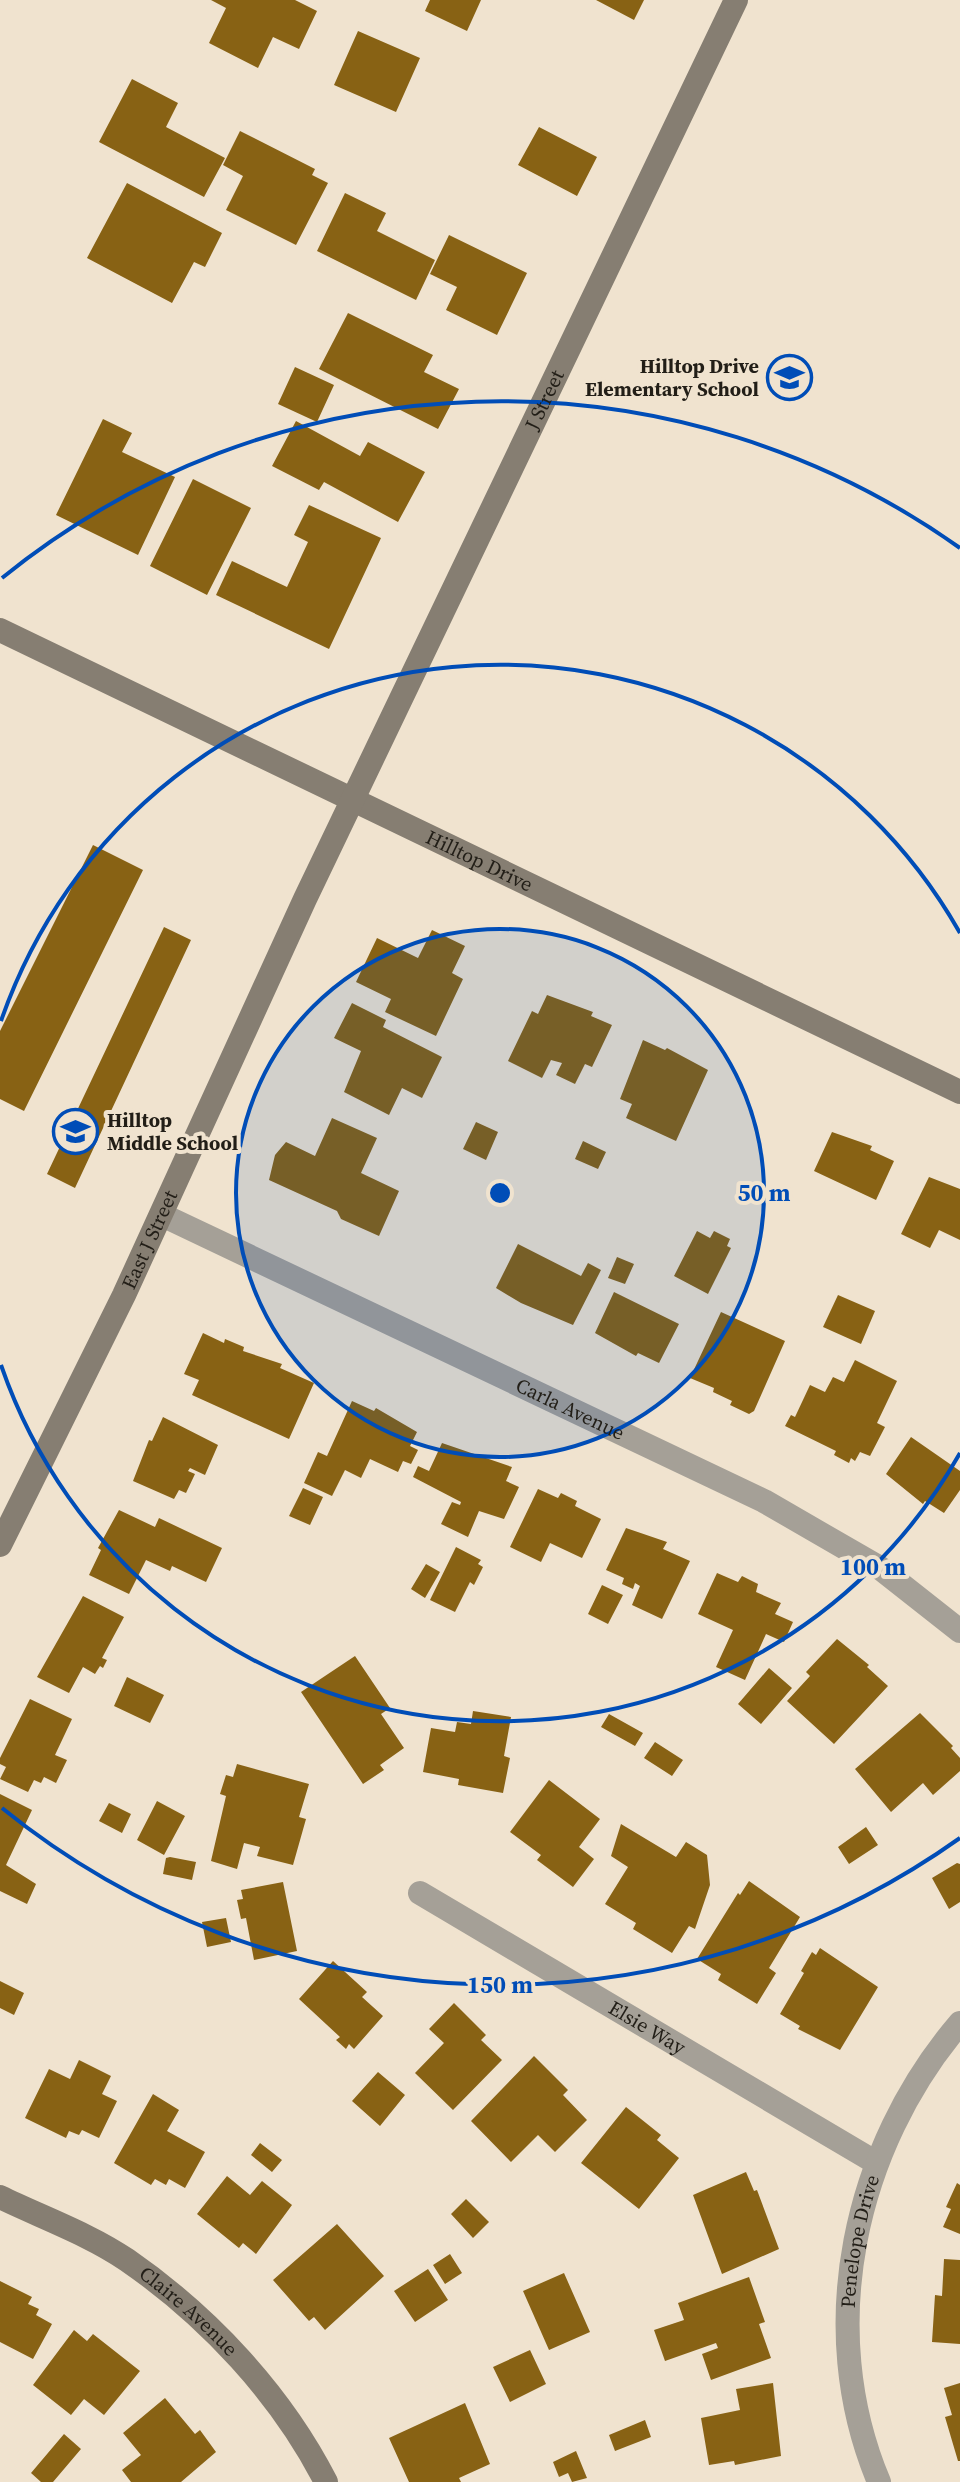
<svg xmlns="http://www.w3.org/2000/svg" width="960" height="2482" viewBox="0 0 960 2482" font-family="'Source Serif 4',serif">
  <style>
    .building { fill: #886214 }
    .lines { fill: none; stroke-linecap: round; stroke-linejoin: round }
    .street { stroke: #a5a097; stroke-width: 24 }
    .secondary { stroke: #867e72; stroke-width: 24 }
    .ring { fill: none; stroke: #004db7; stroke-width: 4 }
    .labels { text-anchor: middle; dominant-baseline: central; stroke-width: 8; stroke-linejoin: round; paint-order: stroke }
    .poi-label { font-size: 20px; font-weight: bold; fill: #221e17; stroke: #f0e3cf; text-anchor: end }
    .street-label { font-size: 20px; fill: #221e17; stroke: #f0e3cf }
    .centre { fill: #004db7; stroke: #f0e3cf; stroke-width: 4 }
    .ring-label { font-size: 24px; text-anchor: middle; font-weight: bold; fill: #004db7; stroke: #f0e3cf; stroke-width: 8; stroke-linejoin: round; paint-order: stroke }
  </style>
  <rect width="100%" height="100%" fill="#f0e3cf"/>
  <path class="building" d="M211,0H295L317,11L299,49L273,37L258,68L209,43L226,8Z
    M430,0H481L467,31L425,11Z
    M596,0H644L634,20Z
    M358,31L420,58L396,112L334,85Z
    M132,79L178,103L166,127L225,158L204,197L99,142Z
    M539,127L597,157L577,196L518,165Z
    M240,131L315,169L312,175L328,183L296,245L226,210L243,176L223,165Z
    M127,183L222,233L205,267L194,262L172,303L87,258Z
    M345,193L386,213L377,231L435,260L416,300L317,251Z
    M449,235L527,273L497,335L446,310L457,287L430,274Z
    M348,313L433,355L424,372L459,389L438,429L319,369Z
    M295,367L334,385L317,422L278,404Z
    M103,419L132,433L122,452L175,477L138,555L56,515Z
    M296,421L360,456L368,442L425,472L398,522L324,482L319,490L272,466Z
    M193,479L251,508L207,595L150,566Z
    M309,505L381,538L329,649L216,595L232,561L287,587L308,542L294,535Z
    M93,845L143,870L24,1111L0,1099V1031Z
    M164,927L191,940L75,1188L47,1174Z
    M432,930L465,946L452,973L463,979L436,1036L385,1012L391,999L356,982L377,938L418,958Z
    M547,995L593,1012L591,1016L612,1025L592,1067L585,1064L575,1084L556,1075L562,1063L551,1060L542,1078L508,1061L532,1011L538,1014Z
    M352,1003L386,1020L383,1027L442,1057L422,1098L402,1088L389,1115L344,1092L361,1051L334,1038Z
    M643,1040L665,1050L667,1048L708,1070L676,1141L626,1118L632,1104L620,1099Z
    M332,1118L377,1138L361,1173L399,1191L379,1236L341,1219L337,1211L269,1180L275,1155L286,1142L315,1156Z
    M476,1122L498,1132L486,1160L463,1149Z
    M832,1132L872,1146L870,1150L894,1161L876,1200L814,1171Z
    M583,1141L606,1152L598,1169L575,1159Z
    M929,1177L960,1189V1240L939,1230L930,1248L901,1234Z
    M697,1231L710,1238L714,1231L730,1239L727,1246L731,1248L708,1294L674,1276Z
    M518,1244L581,1276L588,1263L601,1270L573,1325L521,1303L496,1288Z
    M617,1257L634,1264L625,1284L608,1278Z
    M614,1292L679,1324L659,1363L638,1353L636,1356L595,1333Z
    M838,1295L875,1311L861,1344L823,1327Z
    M721,1312L785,1341L754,1411L749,1414L730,1405L732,1401L713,1392L714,1388L690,1378Z
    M203,1333L224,1343L225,1339L244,1347L243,1351L282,1364L280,1368L314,1383L289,1439L192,1395L199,1380L184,1374Z
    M855,1360L897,1381L877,1423L885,1427L870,1456L860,1452L855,1461L851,1458L849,1463L834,1455L836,1451L785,1426L791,1415L795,1417L810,1385L825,1392L833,1377L844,1382Z
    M352,1401L374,1411L376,1408L417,1432L410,1446L418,1450L411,1464L403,1461L398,1472L370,1459L361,1478L345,1470L332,1496L304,1483L318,1452L327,1456Z
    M163,1417L218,1445L205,1475L190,1468L188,1471L195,1474L186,1493L179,1490L174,1499L133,1481L149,1440L152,1441Z
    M911,1437L960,1471V1490L944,1513L925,1501L923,1504L886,1474Z
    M442,1443L512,1467L506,1481L519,1487L504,1519L479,1511L468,1537L441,1524L452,1502L460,1505L461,1502L413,1477L418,1466L429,1471Z
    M303,1488L323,1497L310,1525L289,1516Z
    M538,1489L558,1498L561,1493L577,1501L575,1506L601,1519L582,1558L550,1543L541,1562L510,1547Z
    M119,1510L155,1527L159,1518L222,1548L206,1582L172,1566L170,1571L146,1560L129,1594L89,1575L101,1550L98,1548Z
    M626,1528L667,1542L663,1549L690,1561L662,1619L632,1605L640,1586L635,1583L633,1589L622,1584L624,1578L606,1570Z
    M456,1547L481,1560L478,1564L483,1567L474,1585L470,1582L455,1612L430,1600Z
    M426,1564L440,1572L425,1598L411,1589Z
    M717,1573L738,1582L742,1576L758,1584L756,1592L781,1603L775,1614L793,1622L784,1642L766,1634L745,1680L716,1667L733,1630L698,1614Z
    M602,1585L623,1595L608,1624L588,1614Z
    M83,1596L124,1617L102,1658L107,1660L103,1668L100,1666L95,1674L83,1667L69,1693L37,1677Z
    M837,1639L869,1665L867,1667L888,1686L834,1744L787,1701L810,1676L806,1672Z
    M355,1656L390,1708L381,1714L404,1748L380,1765L384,1770L363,1784L301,1692Z
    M769,1668L792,1688L761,1724L738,1704Z
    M127,1677L164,1695L150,1723L114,1706Z
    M30,1699L72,1719L55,1755L67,1760L56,1783L44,1777L41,1783L34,1780L28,1792L0,1779L6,1767L0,1764V1758Z
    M473,1711L511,1717L504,1756L510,1758L503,1793L458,1785L459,1779L423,1772L431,1728L455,1732L457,1722L471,1724Z
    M920,1713L953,1746L951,1748L960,1758V1771L933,1795L923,1783L891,1812L855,1769Z
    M609,1714L643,1733L635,1746L601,1727Z
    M655,1742L683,1760L672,1776L644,1758Z
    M237,1764L309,1784L299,1817L306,1819L293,1865L257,1856L260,1847L244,1843L237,1869L211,1861L226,1796L220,1794L226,1775L233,1777Z
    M549,1780L600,1819L579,1847L594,1859L573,1887L537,1860L541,1855L510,1832Z
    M0,1794L32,1810L6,1865L36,1884L27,1904L0,1891Z
    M157,1801L185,1816L164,1855L137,1840Z
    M109,1803L131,1814L122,1833L99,1821Z
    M621,1824L676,1857L686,1842L707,1855L710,1885L695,1929L689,1926L672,1953L633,1929L636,1923L605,1904L628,1867L611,1856Z
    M866,1827L878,1845L849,1864L838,1847Z
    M170,1857L196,1862L192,1880L163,1874L166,1858Z
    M957,1863L960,1864V1902L949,1909L932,1878Z
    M749,1881L800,1917L769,1968L776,1973L757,2004L718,1980L721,1974L697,1959L738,1893L740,1895Z
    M283,1882L297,1951L254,1960L246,1918L241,1919L237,1900L243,1899L241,1890Z
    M226,1918L231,1942L207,1947L202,1922Z
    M820,1948L878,1987L840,2050L798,2029L800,2026L780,2014L804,1973L801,1971L812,1952L816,1955Z
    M333,1961L367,1992L362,1997L383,2016L354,2049L349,2044L346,2049L336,2040L340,2037L299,1999Z
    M0,1981L24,1993L14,2015L0,2008Z
    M454,2003L486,2035L481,2040L502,2060L453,2110L415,2073L444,2043L429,2029Z
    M534,2056L568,2090L563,2095L587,2120L555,2152L538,2135L511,2162L471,2121Z
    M79,2060L111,2076L102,2094L117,2101L99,2138L82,2130L79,2135L69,2131L66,2138L25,2118L49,2069L70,2079Z
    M378,2072L405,2095L380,2126L352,2101Z
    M153,2094L179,2110L167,2131L205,2152L185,2188L169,2179L166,2185L155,2179L151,2185L114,2163Z
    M626,2107L661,2135L657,2140L679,2158L639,2209L581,2163Z
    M260,2143L282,2160L272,2172L251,2155Z
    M746,2172L754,2191L757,2190L779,2249L722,2274L693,2195Z
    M227,2176L250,2195L262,2181L292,2205L256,2254L243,2243L239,2248L197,2214Z
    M957,2183L960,2185V2234L943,2227L951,2209L946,2207Z
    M466,2199L489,2222L473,2238L451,2214Z
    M337,2224L384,2276L325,2330L314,2317L309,2321L273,2280Z
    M450,2254L462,2273L445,2284L433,2265Z
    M944,2259L960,2260V2344L932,2342L935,2295L942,2296Z
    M428,2269L448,2300L415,2322L394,2291Z
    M564,2273L590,2332L549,2350L523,2291Z
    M749,2277L765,2322L759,2324L771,2358L711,2380L702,2354L718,2348L716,2343L665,2361L654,2330L684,2320L678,2303Z
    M0,2281L32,2297L28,2304L39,2309L36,2315L52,2324L33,2359L0,2342Z
    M74,2330L87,2341L93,2334L140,2371L104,2415L84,2399L71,2415L33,2385Z
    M530,2350L546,2384L510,2402L493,2367Z
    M773,2383L781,2456L735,2465L734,2461L709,2465L701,2418L740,2410L736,2389Z
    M960,2383V2461H958L945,2417L952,2415L944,2388Z
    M165,2398L195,2434L200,2430L216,2452L181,2482H131L122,2470L141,2455L123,2433Z
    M465,2403L490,2464L459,2478L461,2482H409L389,2438Z
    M645,2420L651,2437L615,2451L609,2435Z
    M64,2434L81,2449L53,2482H41L31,2473Z
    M576,2451L587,2478L572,2482L568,2473L559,2477L553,2462Z"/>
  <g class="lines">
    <g class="street">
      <path id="s1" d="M162,1215L764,1501L880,1568L960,1631"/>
      <path id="s2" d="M420,1893L875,2162"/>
      <path id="s3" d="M879,2482C814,2328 854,2147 960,2023"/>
    </g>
    <g class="secondary">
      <path id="s4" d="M0,630L960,1092"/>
      <path id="s5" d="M0,1545L124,1295L305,899L736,0"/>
      <path id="s6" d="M0,2197C41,2217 89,2234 127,2260C208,2316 281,2394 326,2482"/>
    </g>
  </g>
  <circle cx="500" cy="1193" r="264" fill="#004db7" fill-opacity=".12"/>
  <g class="ring">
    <circle cx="500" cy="1193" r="264"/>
    <path d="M960 1453A528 528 0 0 1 1 1365M1 1021A528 528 0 0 1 960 933"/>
    <path d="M960 1838A792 792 0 0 1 2 1808M2 578A792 792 0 0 1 960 548"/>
  </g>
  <defs>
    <symbol id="school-ring" viewBox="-11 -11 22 22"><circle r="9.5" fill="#f0e3cf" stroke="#004db7" stroke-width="1.5"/><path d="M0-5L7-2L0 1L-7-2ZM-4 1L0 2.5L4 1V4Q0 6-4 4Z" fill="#004db7"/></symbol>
  </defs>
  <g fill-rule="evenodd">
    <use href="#school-ring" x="764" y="352" width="51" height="51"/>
    <use href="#school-ring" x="50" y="1106" width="51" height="51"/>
  </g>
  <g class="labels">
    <g class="poi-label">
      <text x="759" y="366">Hilltop Drive<tspan x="759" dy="23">Elementary School</tspan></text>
      <text x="107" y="1120" text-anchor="start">Hilltop<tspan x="107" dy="23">Middle School</tspan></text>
    </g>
    <g class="street-label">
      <text stroke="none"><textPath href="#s5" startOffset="1268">J Street</textPath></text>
      <text stroke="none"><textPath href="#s4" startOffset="532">Hilltop Drive</textPath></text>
      <text stroke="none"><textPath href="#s5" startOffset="340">East J Street</textPath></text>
      <text stroke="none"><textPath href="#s1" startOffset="452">Carla Avenue</textPath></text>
      <text stroke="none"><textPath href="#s2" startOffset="264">Elsie Way</textPath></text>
      <text stroke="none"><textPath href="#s3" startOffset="246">Penelope Drive</textPath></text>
      <text stroke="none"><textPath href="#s6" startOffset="222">Claire Avenue</textPath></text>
    </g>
  </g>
  <circle cx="500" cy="1193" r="12" class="centre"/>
  <g class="ring-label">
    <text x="764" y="1201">50 m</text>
    <text x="873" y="1575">100 m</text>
    <text x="500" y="1993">150 m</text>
  </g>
</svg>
